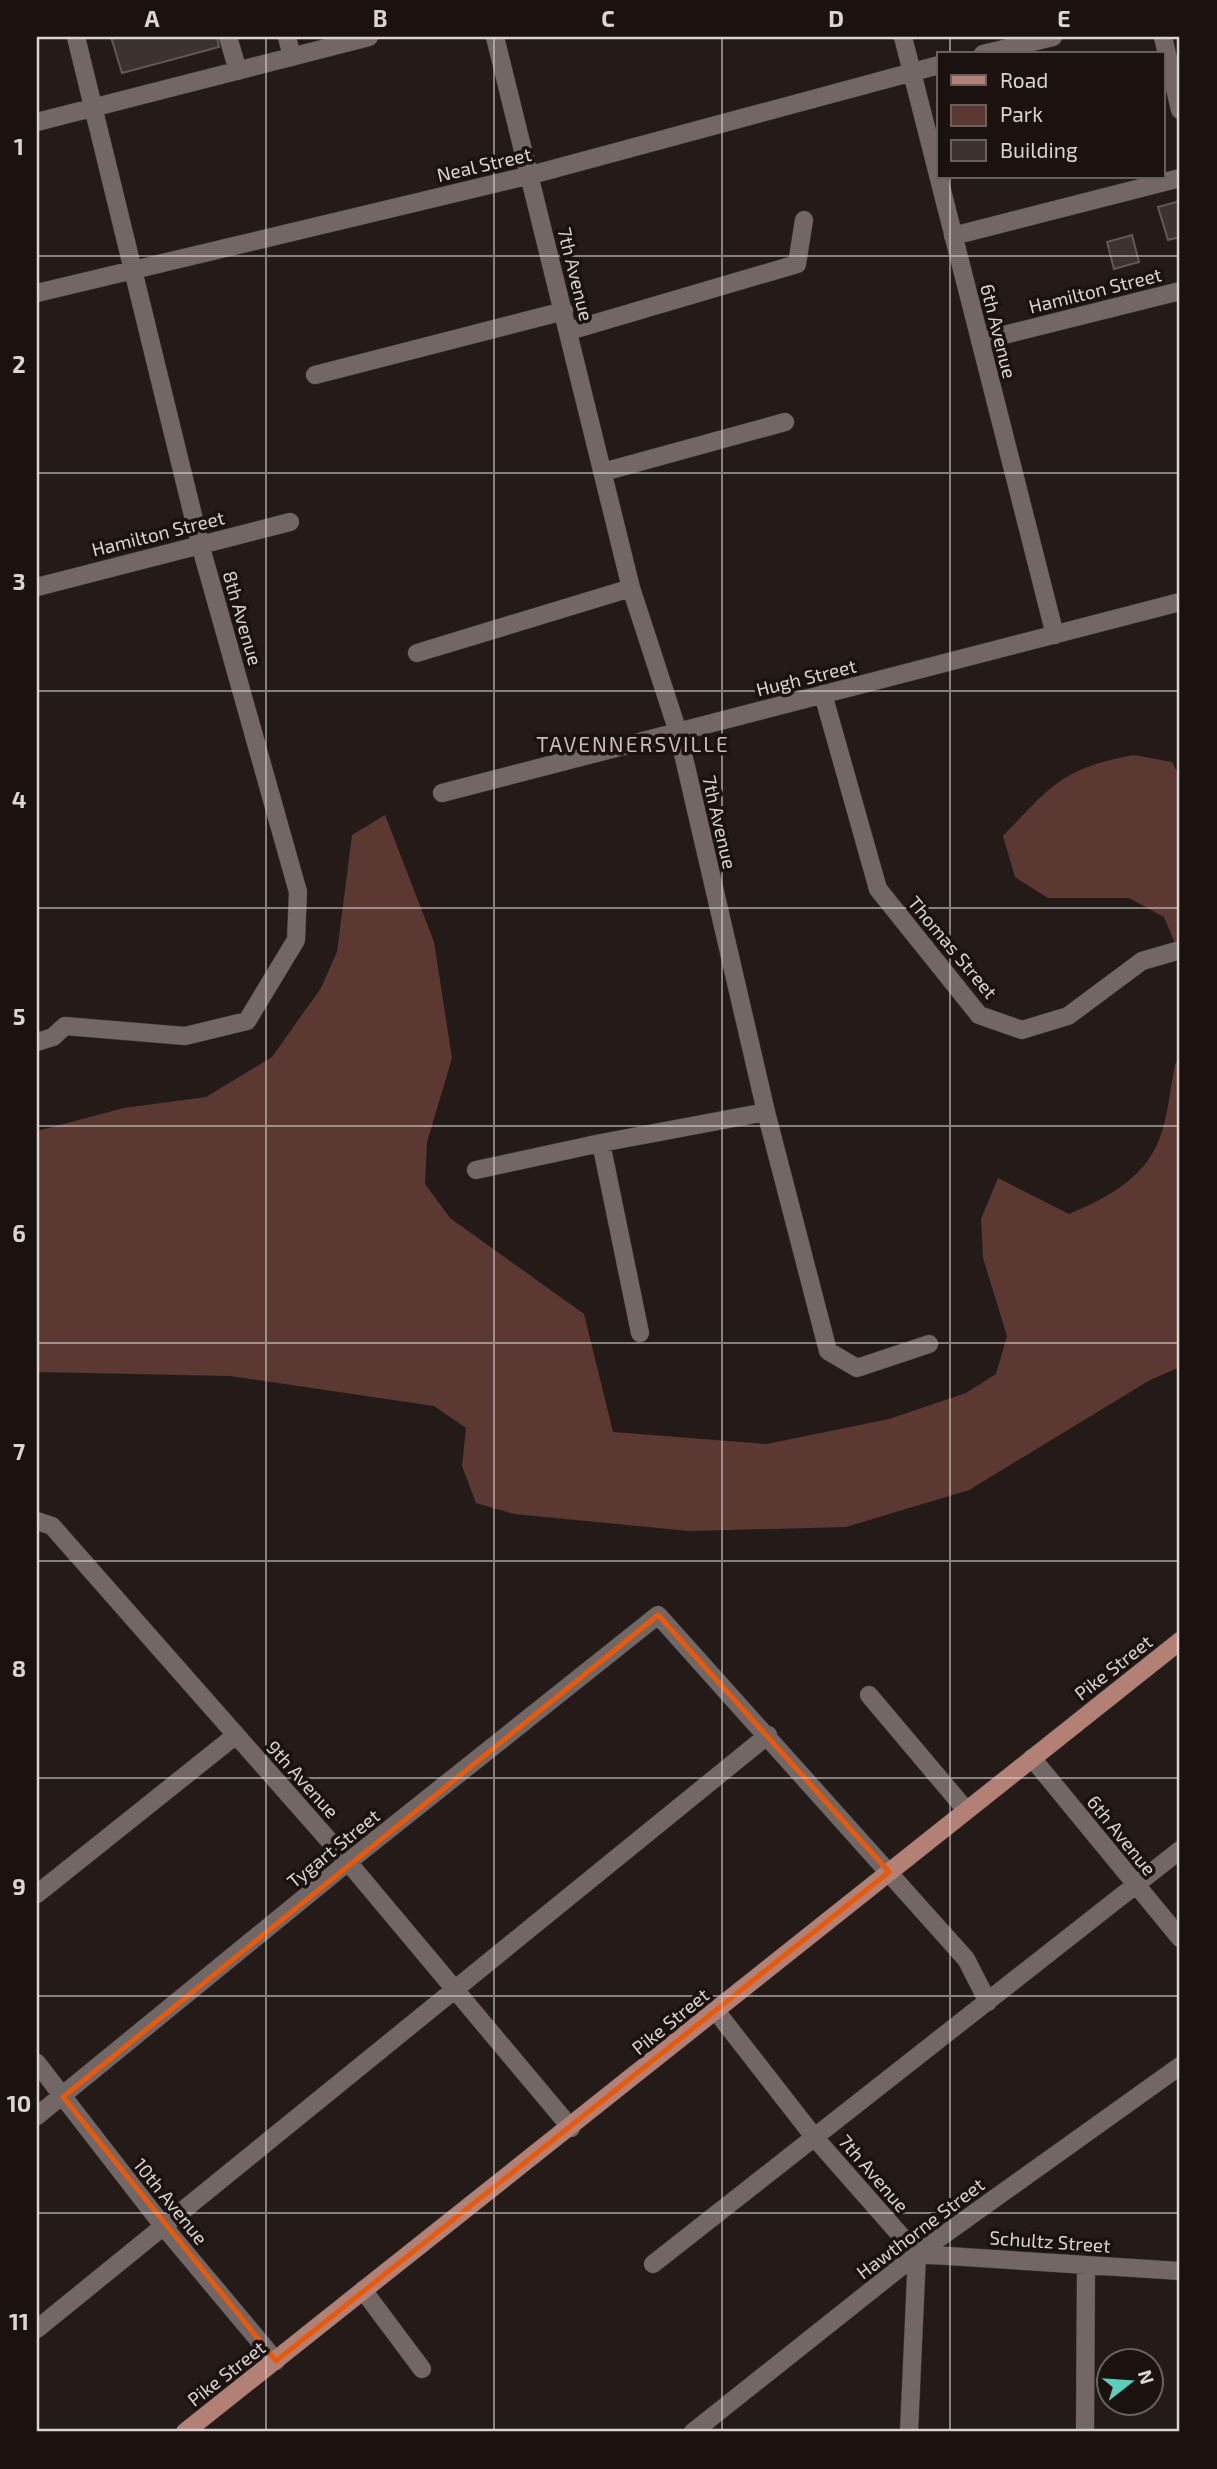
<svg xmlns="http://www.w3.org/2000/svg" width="1217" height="2469" viewBox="0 0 1217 2469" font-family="'Exo 2',sans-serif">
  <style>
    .green { fill: #5b3932 }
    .building { fill: #3c3230; stroke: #625754; stroke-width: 2 }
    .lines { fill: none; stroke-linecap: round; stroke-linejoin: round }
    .minor-casing { stroke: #3e3736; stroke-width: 19 }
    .major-casing { stroke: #3e3736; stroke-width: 19 }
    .minor { stroke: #736765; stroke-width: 18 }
    .major { stroke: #b38076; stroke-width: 18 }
    .marked { fill: none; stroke: #e8590c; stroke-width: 5; stroke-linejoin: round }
    .grid { fill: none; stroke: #dbd4d3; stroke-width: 2; stroke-opacity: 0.55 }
    .labels { text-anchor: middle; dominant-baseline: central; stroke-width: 7; stroke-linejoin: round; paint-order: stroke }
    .street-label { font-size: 19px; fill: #dbd4d3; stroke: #1b1210 }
    .neighbourhood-label { font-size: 21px; letter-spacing: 2px; fill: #cabcba; stroke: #1b1210 }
    .neatline { fill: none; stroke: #dbd4d3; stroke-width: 2.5 }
    .grid-label { font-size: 23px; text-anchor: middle; font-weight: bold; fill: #dbd4d3 }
  </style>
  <rect width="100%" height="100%" fill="#241b19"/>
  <path class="green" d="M1134,755L1172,762L1180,778V955L1164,917L1129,898H1048L1015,877L1003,836C1051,786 1062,768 1134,755Z
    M385,815L434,942L452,1058L427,1142L425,1184L450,1218L584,1314L613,1432L767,1444L889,1419L966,1393L996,1374L1007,1336L983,1258L981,1219L998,1178L1069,1214C1105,1199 1144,1179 1159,1140C1168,1117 1170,1089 1175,1065L1180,1054V1367L1150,1380L969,1490L846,1527L689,1531L514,1514L476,1503L462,1466L466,1428L434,1406L230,1376L37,1372V1131L124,1108L206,1097L272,1057L321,988L337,952L352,835Z"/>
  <path class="building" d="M111,37H217L219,47L122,73Z
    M1180,201V237L1168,240L1158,207Z
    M1132,235L1139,262L1114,269L1107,242Z"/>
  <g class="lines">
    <defs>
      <path id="minor" d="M228,37L238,71
        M287,37L292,57
        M495,37L631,588L678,732L766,1112L828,1351L857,1368L929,1344
        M903,37L1055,635
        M1163,37L1180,110
        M983,54L1053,37
        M37,122L369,37
        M953,236L1180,178
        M37,293L531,175L939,65
        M569,331L797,264L804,220
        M980,341L1180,291
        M315,375L564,311
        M603,472L785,422
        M37,587L290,522
        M417,653L631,588
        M823,694L878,889L979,1015L1022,1030L1068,1016L1142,961L1180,950
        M442,793L1180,602
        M37,1042L53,1037L65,1026L185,1036L247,1021L296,940L298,892L200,544L76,37
        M601,1143L640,1333
        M476,1170L601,1143L766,1112
        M37,1521L52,1526L348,1862L571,2128
        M869,1695L966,1810
        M1032,1758L1180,1938
        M37,1894L236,1735
        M716,2011L815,2138L917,2254L909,2432
        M37,2063L164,2227L276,2361
        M37,2116L348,1862L658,1615L966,1959L988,2002
        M917,2254L1180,2271
        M653,2264L1180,1850
        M363,2290L422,2369
        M37,2329L768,1735
        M693,2432L917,2254L1180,2066
        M1085,2432L1086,2265"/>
      <path id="major" d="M185,2432L1180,1641"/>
    </defs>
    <use href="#minor" class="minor-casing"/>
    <use href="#major" class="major-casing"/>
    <use href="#minor" class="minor"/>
    <use href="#major" class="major"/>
  </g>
  <path class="marked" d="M658,1615L889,1872L276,2361L63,2097Z"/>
  <path class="grid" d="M266,37V2432M494,37V2432M722,37V2432M950,37V54M950,177V2432M37,256H1180M37,473H1180M37,691H1180M37,908H1180M37,1126H1180M37,1343H1180M37,1561H1180M37,1778H1180M37,1996H1180M37,2213H1180"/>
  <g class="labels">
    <g class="street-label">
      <text transform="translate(484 164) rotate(-13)">Neal Street</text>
      <text transform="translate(576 274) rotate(76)">7th Avenue</text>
      <text transform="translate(1095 290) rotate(-14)">Hamilton Street</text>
      <text transform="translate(999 331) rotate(76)">6th Avenue</text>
      <text transform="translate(158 533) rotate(-14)">Hamilton Street</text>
      <text transform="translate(243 618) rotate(74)">8th Avenue</text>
      <text transform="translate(806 677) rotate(-14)">Hugh Street</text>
      <text transform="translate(720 822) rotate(77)">7th Avenue</text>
      <text transform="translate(953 947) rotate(50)">Thomas Street</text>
      <text transform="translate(1113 1667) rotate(-38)">Pike Street</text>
      <text transform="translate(303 1779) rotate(48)">9th Avenue</text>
      <text transform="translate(1122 1835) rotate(51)">6th Avenue</text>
      <text transform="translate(333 1848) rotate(-39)">Tygart Street</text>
      <text transform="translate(670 2021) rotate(-39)">Pike Street</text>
      <text transform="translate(874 2173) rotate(49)">7th Avenue</text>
      <text transform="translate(171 2201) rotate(51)">10th Avenue</text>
      <text transform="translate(920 2228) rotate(-37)">Hawthorne Street</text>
      <text transform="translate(1050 2241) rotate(4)">Schultz Street</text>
      <text transform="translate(226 2373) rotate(-38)">Pike Street</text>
    </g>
    <g class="neighbourhood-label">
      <text x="633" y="743">TAVENNERSVILLE</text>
    </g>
  </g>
  <rect width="1217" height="2469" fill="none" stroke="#1b1210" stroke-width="77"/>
  <rect x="937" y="52" width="228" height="126" fill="#1b1210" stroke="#68605e" stroke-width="2"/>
  <rect x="951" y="75" width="35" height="10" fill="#b38076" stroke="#68605e" stroke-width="2"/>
  <text x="1000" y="88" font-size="21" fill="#dbd4d3">Road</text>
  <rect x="951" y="105" width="35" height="21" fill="#5b3932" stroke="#68605e" stroke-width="2"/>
  <text x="1000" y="122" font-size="21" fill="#dbd4d3">Park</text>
  <rect x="951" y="140" width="35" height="21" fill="#3c3230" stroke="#68605e" stroke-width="2"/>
  <text x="1000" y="158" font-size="21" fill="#dbd4d3">Building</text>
  <g transform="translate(1130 2382) rotate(73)"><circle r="33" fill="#1b1210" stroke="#68605e" stroke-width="2"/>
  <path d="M0-5L12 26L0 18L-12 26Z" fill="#5bcebb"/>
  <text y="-10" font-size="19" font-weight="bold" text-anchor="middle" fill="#dbd4d3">N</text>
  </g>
  <rect x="38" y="38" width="1140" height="2392" class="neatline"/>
  <g class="grid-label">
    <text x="152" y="27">A</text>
    <text x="380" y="27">B</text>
    <text x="608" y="27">C</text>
    <text x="836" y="27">D</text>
    <text x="1064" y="27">E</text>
    <text x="19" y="155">1</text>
    <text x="19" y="373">2</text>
    <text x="19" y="590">3</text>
    <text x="19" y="808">4</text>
    <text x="19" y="1025">5</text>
    <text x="19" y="1242">6</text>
    <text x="19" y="1460">7</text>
    <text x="19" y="1677">8</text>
    <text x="19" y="1895">9</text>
    <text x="19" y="2112">10</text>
    <text x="19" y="2330">11</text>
  </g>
</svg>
